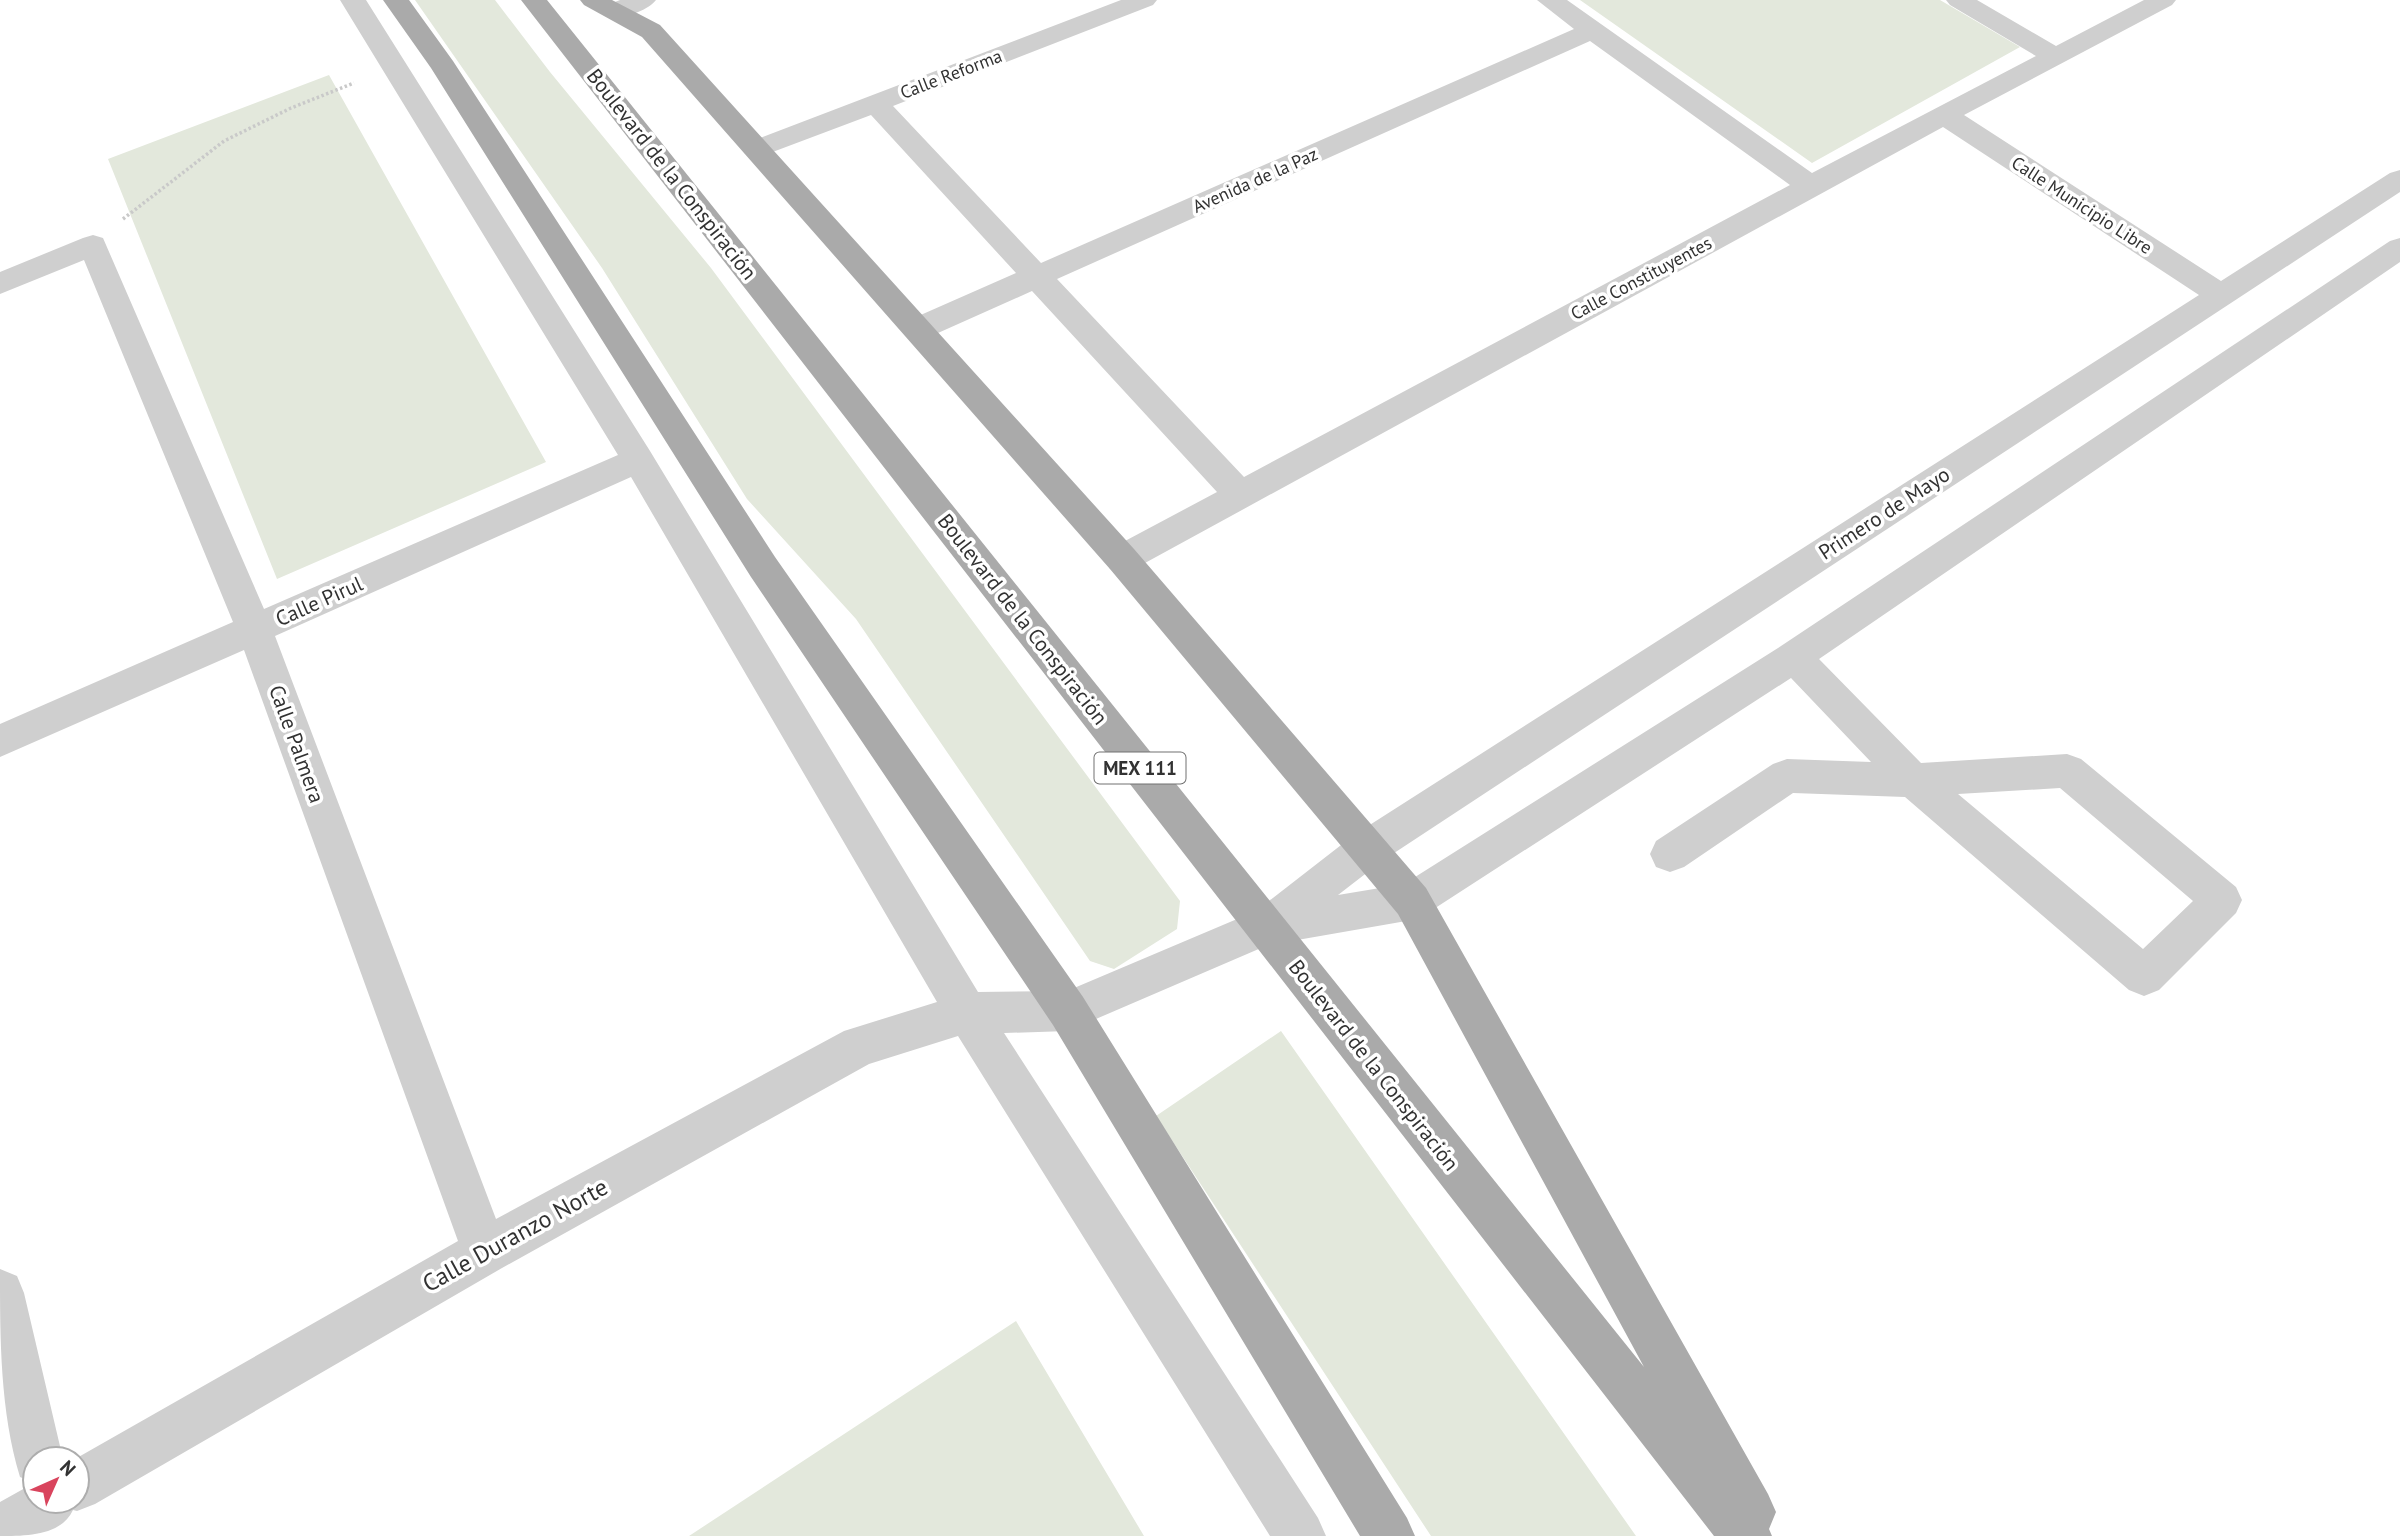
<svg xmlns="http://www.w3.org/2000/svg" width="2400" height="1536" viewBox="0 0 2400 1536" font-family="'PT Sans',sans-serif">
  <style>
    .green { fill: #e3e8dc }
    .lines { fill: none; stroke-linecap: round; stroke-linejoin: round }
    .path { stroke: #c9c9c9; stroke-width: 3.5; stroke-dasharray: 2.5 2.5; stroke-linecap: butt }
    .minor { fill: #cfcfcf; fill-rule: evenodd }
    .major { fill: #aaa; fill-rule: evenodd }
    .labels { text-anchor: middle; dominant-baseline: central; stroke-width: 7; stroke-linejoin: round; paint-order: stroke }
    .far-street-label { font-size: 18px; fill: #323232; stroke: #fff }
    .shield { fill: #fff; stroke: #707070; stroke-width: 2 }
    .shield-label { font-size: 19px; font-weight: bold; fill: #323232 }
    .street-label { font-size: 21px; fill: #323232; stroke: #fff }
    .near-street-label { font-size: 24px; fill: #323232; stroke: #fff }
  </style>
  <rect width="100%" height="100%" fill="#fff"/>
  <path class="green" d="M415,0H495L550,72L711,268L1180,901L1177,929L1114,969L1090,961L856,619L747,499L602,268Z
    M1580,0H1940L2020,47L1812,163Z
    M329,75L546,462L277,579L108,159Z
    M1281,1031L1636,1536H1431L1156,1116Z
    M1016,1321L1144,1536H689Z"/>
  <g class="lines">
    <path class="path" d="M123,219L224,141L291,108L354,83"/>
    <path class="minor" d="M340,0H366L650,451L978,992L1067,991L1256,911L1354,835L2199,295L1943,127L1134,569L1122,573L1110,569L1105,559L1110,549L1217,492L1032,291L929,337L918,340L907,337L902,329L907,321L1016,273L871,115L757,158L747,155L743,149L747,143L1121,0H1157L1153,5L893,106L1041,263L1574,29L1537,0H1567L1812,173L2036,56L1950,5L1946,0H1977L2056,46L2144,0H2176L2172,5L1964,115L2221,281L2390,173L2400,170V192L1382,861L1338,895L1404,884L1781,646L2390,241L2400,238V262L1819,659L1921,763L2067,754L2081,759L2236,887L2242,900L2236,913L2159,990L2144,996L2129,990L1905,797L1793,793L1684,867L1670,872L1656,867L1650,854L1656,841L1773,764L1787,759L1871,762L1791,678L1426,914L1412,920L1268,945L1068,1031L1004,1033L1318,1518L1326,1536H1270L958,1036L869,1064L502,1268L95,1504L77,1511L73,1510C61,1536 26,1536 0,1536V1502L34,1483L20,1477C0,1411 0,1339 0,1269L17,1276L24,1293L63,1459H35V1501H77L75,1459L458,1241L244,650L0,757V724L233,622L84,260L0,294V272L83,238L93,235L103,238L264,609L618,455ZM1590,41L1790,185L1244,477L1057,279ZM631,477L937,1002L844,1031L496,1219L275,636ZM2060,788L2193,901L2143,949L1958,794Z
      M620,0H656C647,12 619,20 605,16L601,11L605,6Z"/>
    <path class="major" d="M383,0H409L453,61L775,557L1083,997L1407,1518L1415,1536H1360L1053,1025L751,577L431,68Z
      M521,0H547L1644,1367L1398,914L1110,569L642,37L584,5L580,0H612L660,25L1134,549L1426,888L1768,1494L1776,1512L1769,1529L1772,1536H1714Z"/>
  </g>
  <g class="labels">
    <g class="far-street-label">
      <text transform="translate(951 74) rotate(-21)">Calle Reforma</text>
      <text transform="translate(1255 180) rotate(-24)">Avenida de la Paz</text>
      <text transform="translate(2082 205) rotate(33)">Calle Municipio Libre</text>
      <text transform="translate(1641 278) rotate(-28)">Calle Constituyentes</text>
    </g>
    <rect class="shield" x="1094.5" y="752.5" width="91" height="31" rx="5"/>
    <g class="shield-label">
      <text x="1140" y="768">MEX 111</text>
    </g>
    <g class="street-label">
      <text transform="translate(672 174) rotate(52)">Boulevard de la Conspiración</text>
      <text transform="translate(1884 513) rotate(-33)">Primero de Mayo</text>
      <text transform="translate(319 601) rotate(-24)">Calle Pirul</text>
      <text transform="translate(1023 619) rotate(52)">Boulevard de la Conspiración</text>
      <text transform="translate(297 744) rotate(70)">Calle Palmera</text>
      <text transform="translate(1374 1065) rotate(52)">Boulevard de la Conspiración</text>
    </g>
    <g class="near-street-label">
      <text transform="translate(515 1235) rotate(-29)">Calle Duranzo Norte</text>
    </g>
  </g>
  <g transform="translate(56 1480) rotate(45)"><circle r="33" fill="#ffffff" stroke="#adadad" stroke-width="2"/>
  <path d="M0-5L12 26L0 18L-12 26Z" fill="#d9445d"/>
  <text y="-10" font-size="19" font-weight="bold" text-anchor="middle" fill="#323232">N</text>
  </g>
</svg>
